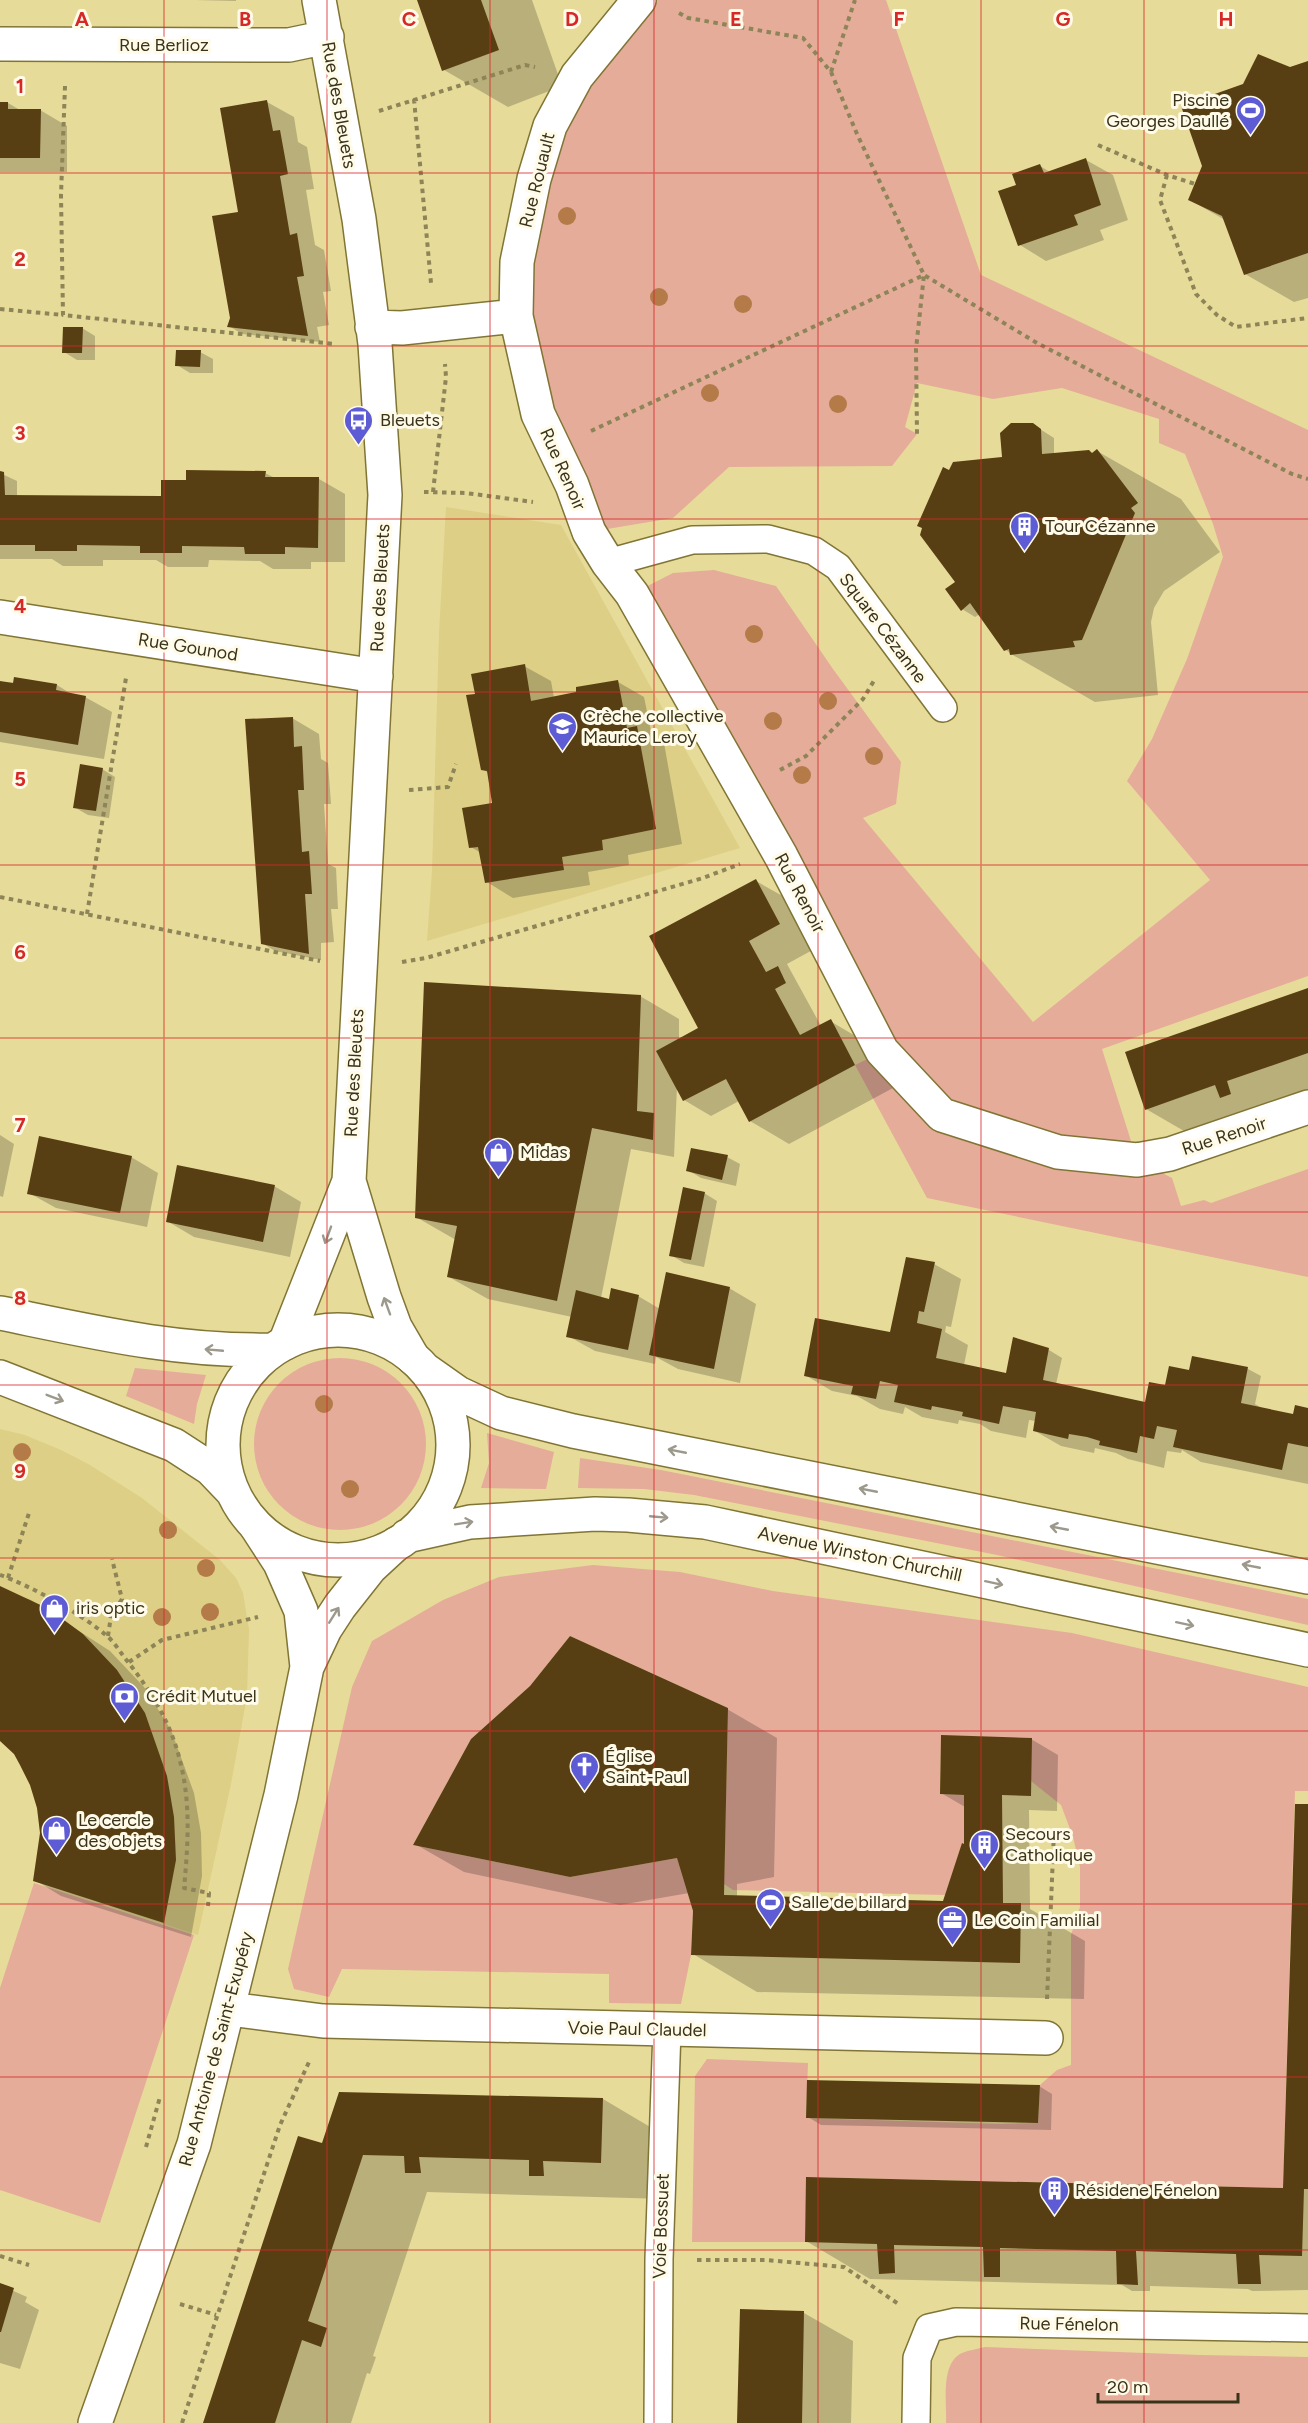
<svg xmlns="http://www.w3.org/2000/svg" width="1308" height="2423" viewBox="0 0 1308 2423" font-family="Figtree,sans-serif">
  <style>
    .built { fill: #ddcf85 }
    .green { fill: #e5ac9a }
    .shadow { fill: #0003 }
    .building { fill: #583f13 }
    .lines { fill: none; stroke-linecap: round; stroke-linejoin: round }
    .service-casing { stroke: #817535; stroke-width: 30 }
    .minor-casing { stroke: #817535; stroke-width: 36 }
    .secondary-casing { stroke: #817535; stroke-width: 36 }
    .path { stroke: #8d8457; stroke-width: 4; stroke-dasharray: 4.5 4.5; stroke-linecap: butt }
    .service { stroke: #fff; stroke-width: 27 }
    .minor { stroke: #fff; stroke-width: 33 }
    .secondary { stroke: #fff; stroke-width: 33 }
    .tree { fill: #b47b49 }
    .oneway { stroke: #9c998c }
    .grid { fill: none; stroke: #d62828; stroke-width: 1.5; stroke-opacity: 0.55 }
    .labels { text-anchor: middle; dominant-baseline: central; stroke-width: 6; stroke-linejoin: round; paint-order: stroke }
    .street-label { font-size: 18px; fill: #393319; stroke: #fffbe8 }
    .poi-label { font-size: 18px; fill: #393319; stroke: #fffbe8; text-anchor: start }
    .grid-label { font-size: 20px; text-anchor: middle; font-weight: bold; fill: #d62828; stroke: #fffbe8; stroke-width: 6; stroke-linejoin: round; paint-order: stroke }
  </style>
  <rect width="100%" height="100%" fill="#e7db99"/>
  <path class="built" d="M446,507L561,525L740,848L427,941L432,871L439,633Z
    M0,1429L25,1435L61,1450L90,1465L142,1498L220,1560L236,1578L243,1593L249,1630L247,1696L231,1784L198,1935L33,1881L40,1833L37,1808L30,1785L20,1765L14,1754L0,1741Z"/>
  <path class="green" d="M639,0H886L981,275L1308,430V976L1102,1049L1137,1160L1172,1178L1181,1206L1204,1200L1211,1203L1308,1169V1277L927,1198L855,1065L882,1052L632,594L673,573L714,570L776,586L833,669L901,762L896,804L863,818L1033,1022L1210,880L1127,781L1152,739L1187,659L1223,557L1213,524L1185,454L1159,443V419L1062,388L993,399L917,383L905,427L917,434L892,466L729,467L673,518L589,532L516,316L534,179Z
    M254 1444a86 86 0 1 1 172 0a86 86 0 1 1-172 0Z
    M135,1368L206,1375L197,1404L194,1424L126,1396Z
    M487,1433L554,1452L546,1489L481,1488L489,1463Z
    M580,1458L661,1470L1308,1599V1625L997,1555L694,1495L644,1489L578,1488Z
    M593,1565L680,1572L773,1591L1072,1633L1308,1687V1791H1295L1283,2188L807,2177L805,2242H692L695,2076L707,2059L808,2063L806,2118L1001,2124L1038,2123L1040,2085L1057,2070L1071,2065V1935L1080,1907V1867L1073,1837L1061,1805L1031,1781V1738L941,1736L940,1794L964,1795V1844H962L945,1895L733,1890L724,1884L728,1708L570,1636L530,1686L471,1739L413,1845L570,1877L677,1858L693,1911L691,1955L681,2004L609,2003V1974L342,1969L329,1997L294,1989L288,1969L352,1687L372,1641L443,1600L499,1577Z
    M34,1883L194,1935L100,2223L0,2190V1988Z
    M985,2347L1200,2355L1308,2357V2423H946C947,2403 940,2363 962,2353C969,2350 978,2349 985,2347Z"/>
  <path class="shadow" d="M195,0H236V1Z
    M419,0H532L562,86L508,107L444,70Z
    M1308,63V298L1294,302L1245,274L1225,220L1190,200L1290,69Z
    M267,102L294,117L298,142L307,147L314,189L306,190L315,245L324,250L331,291L323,292L329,325L317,327L320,342L242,334L229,326L231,318L239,213Z
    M0,103H8L20,110H40L67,126V172H0Z
    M1086,160L1113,175L1128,220L1100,230L1104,240L1046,261L1020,245L1018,186L1040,166L1050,172Z
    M82,328L95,336V360H77L64,352Z
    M200,352L213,359V373H190L177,365Z
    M1032,424L1054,438V454L1089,451L1093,454L1097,451L1181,499L1220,552L1164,591L1154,608L1151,622L1158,695L1095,702L1011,654L1005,649L980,614L975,617L962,609L957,583L958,476L1004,459Z
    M0,473L17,481V497L168,498L188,481L265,473L275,478L319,479L345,494V562H311V569H273L260,561L209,560L208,567H168L156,560H103V566H63L52,559H0Z
    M524,666L551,681L554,698L618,682L644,697L652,736L664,743L682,844L628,855L629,865L588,872L590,885L513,898L487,882L481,853L471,847L493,804L489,773L482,769L477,695Z
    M0,682L57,685L73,695L85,697L112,712L104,759L0,742Z
    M292,718L319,734L321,759L328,763L331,804H324L328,864L336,868L338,909H331L334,942L321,943V960L275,951L262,943Z
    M102,769L115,777L109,818L88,815L74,807Z
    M756,881L795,903L818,947L787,964L821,1026L830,1021L869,1044L893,1088L789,1144L750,1121L739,1101L711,1116L684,1100L677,1086L674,1157L631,1149L601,1298L610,1301L638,1296L660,1309L729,1288L756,1304L740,1383L678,1369L656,1357L655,1364L595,1351L568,1336L572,1317L488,1299L449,1277L456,1240L416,1217L640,996L679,1019V1040L700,1029Z
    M1308,990V1112L1210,1146L1146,1109Z
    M0,1135L14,1144L3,1197L0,1196Z
    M131,1157L158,1173L147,1227L56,1208L29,1193Z
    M727,1157L740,1164L736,1186L701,1178L688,1170Z
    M274,1186L301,1202L290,1257L194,1237L167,1221Z
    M704,1193L717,1201L704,1267L684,1263L671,1255Z
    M934,1264L961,1279L951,1327L946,1326L945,1332L968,1345L964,1365L1007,1374L1049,1350L1062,1358L1056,1384L1146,1403L1166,1386L1190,1372L1248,1369L1261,1376L1255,1404L1265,1410L1294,1416L1308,1410V1484L1201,1462L1182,1450L1181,1453L1167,1451L1164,1468L1128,1459L1116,1453L1095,1448L1094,1453L1061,1446L1035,1431L1036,1421L1029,1420L1026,1438L991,1431L980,1424L959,1420L958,1424L922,1417L905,1407L903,1414L880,1409L857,1396L832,1391L805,1375L891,1334Z
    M0,1589L31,1600L110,1651L144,1687L171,1730L194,1793L201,1833L202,1876L191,1937L61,1896L35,1880L41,1833L39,1808L31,1785L15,1753L0,1739Z
    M727,1709L777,1738L774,1877L737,1884V1897L950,1902L965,1846V1807L941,1793L1031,1739L1058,1755L1057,1811L1029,1810L1030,1909L1085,1941L1084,1999L757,1992L693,1954L694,1909L689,1893L620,1905L464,1872L415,1844Z
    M1308,1806V2290L1252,2291L1248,2289L1150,2286V2291H1132L1122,2285L870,2279L806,2241L1285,2190Z
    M1039,2086L1052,2094L1051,2130L821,2125L808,2117Z
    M603,2099L667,2137L665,2199L427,2192L373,2356L376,2357L370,2374L367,2373L351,2423H205L323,2145Z
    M0,2285L27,2297L25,2302L39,2310L20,2369L0,2363Z
    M804,2313L853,2341L851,2423H738Z"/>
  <path class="building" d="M417,0H481L499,50L442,71Z
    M1258,54L1290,67L1308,61V253L1244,275L1222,216L1188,200L1202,166L1181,106L1243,84Z
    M267,100L273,131L280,130L288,174L280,176L290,235L297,233L304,276L297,277L308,336L227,327L230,318L212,216L238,212L220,108Z
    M0,102H8V109H41L40,158H0Z
    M1086,158L1101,205L1074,215L1078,225L1018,246L998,191L1016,185L1012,174L1040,164L1044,173Z
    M63,327H83L82,353H62Z
    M176,350H201L200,367L175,366Z
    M1011,423H1033L1041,429L1042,454L1089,450L1092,453L1097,449L1138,503L1131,508L1135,513L1082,640L1073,641L1075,647L1010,655L1009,649L1004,651L970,603L961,611L945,589L955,582L920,535L922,528L917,526L943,467L949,470L953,462L1002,457L1000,433Z
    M186,470L266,471L265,477H319L318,548L285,547V554H245L244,547L182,546V553H140V546L77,545V551H35V545H0V471L4,472L5,495L161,496V480H186Z
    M525,664L531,701L576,692V687L618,680L627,728L637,726L656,829L602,840L603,850L562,857L564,870L485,883L478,847L469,848L462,808L492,803L487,771L481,770L466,695L475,694L471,674Z
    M14,677L57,684L56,690L86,696L78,745L0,732V681L13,683Z
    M293,717L294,747L302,746L304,790H298L302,852L309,851L312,894H305L309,954L261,944L245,719Z
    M80,764L103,768L96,811L73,808Z
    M756,879L780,924L749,941L766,972L778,966L786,983L775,989L800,1035L831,1019L855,1065L749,1122L726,1079L683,1101L656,1051L698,1028L649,936Z
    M424,982L641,995L637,1111L654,1113L653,1140L592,1128L557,1301L447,1277L457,1226L415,1218Z
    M1308,988V1053L1227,1081L1231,1094L1220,1098L1215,1085L1145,1110L1125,1052Z
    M39,1136L132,1156L120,1213L27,1194Z
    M691,1148L728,1155L722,1180L686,1171Z
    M177,1165L275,1185L263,1242L166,1222Z
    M683,1187L705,1192L691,1260L669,1256Z
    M906,1257L935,1262L924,1312L919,1311L917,1323L942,1329L936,1358L1006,1373L1013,1337L1049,1348L1043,1380L1145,1402L1149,1382L1165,1385L1169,1366L1189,1370L1192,1356L1248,1367L1241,1403L1293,1414L1295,1405L1308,1408V1447L1288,1443L1282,1470L1173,1447L1177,1430L1157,1426L1154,1439L1140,1436L1137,1453L1099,1445L1100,1441L1087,1437L1069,1434L1068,1439L1033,1431L1036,1412L1003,1406L999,1424L962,1416L963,1412L932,1406L931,1410L894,1402L898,1385L880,1381L876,1399L851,1394L853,1386L804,1376L815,1318L890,1332Z
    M666,1272L730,1287L714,1369L649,1355Z
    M611,1288L639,1295L628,1350L566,1337L576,1290L609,1299Z
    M0,1586L49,1609L83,1634L117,1670L145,1713L167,1776L174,1817L176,1860L164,1923L33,1881L40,1833L37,1808L30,1785L20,1765L14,1754L0,1741Z
    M570,1636L728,1708L724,1895L943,1901L962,1843L964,1844V1795L940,1794L941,1735L1032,1738L1031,1796L1002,1795L1003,1903H1021L1020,1963L691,1955L693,1911L677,1858L570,1877L413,1845L471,1739L530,1686Z
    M1295,1804H1308V2189H1304L1302,2256L1259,2255L1261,2284H1238L1236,2254L1136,2251L1138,2285L1117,2284L1116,2251L1000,2248V2277H984L983,2247L894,2245L895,2273L879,2274L877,2244L805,2242L806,2177L1283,2188Z
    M807,2080L1040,2085L1038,2123L806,2118Z
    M339,2092L603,2098L601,2163L543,2161L544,2176H529V2160L419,2157L421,2173H405L404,2156L363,2155L308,2321L327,2328L321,2347L302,2340L275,2423H203L298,2136L322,2143Z
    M0,2283L14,2288L1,2332H0Z
    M740,2309L804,2311L802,2423H737Z"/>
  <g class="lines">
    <defs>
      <path id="service" d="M608,563L692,540L768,539L814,551L838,567L943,708
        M658,2423L659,2259L667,2030
        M916,2423L917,2358L929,2328L956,2322L1308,2328"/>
      <path id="minor" d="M639,0L577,76L550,126L534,179L517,262L516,316L538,414L572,485L589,532L608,563L632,594L781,856L882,1051L942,1115L1058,1152L1137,1160L1170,1154L1308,1107
        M0,44L289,45L327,37
        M372,327L402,328L516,316
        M0,617L376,676
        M349,1181L384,1297L395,1327L413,1358
        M285,1343L349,1181L385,495L375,344L359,219L319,0
        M256,1526L280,1563L301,1611L307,1667
        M229,2009L323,2021L1046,2038
        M95,2423L194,2144L281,1795L307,1667L325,1629L340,1606L370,1568L396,1544"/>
      <path id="secondary" d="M0,1313C93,1332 177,1352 273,1350
        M223 1445a115 115 0 1 1 230 0a115 115 0 1 1-230 0Z
        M424,1369L458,1393L501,1413L573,1431L1308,1577
        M0,1377L174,1445L211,1469L233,1492
        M407,1536L470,1522L595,1514L628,1515L705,1522L1308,1650"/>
    </defs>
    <use href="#service" class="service-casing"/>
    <use href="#minor" class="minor-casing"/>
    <use href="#secondary" class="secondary-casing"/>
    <path class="path" d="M679,13L688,18L803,38L831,72L857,134L924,275L916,349L917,434
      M831,72L855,0
      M65,86L61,195L63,315L335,344
      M414,99L431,283
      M379,111L525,65L535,67
      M1098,145L1167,175L1195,184
      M1167,175L1160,200L1196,294L1217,315L1236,327L1308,318
      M0,309L63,315
      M591,431L924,275L1037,343L1292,474L1308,479
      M424,492L466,493L533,502
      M433,492L446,377L445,364
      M780,770L806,756L863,699L875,679
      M409,790L448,787L456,764
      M0,897L320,961
      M87,914L126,678
      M402,962L426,958L703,878L740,864
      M0,1575C31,1586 82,1614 107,1636C114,1642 119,1650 124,1657C149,1688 171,1722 180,1761C191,1803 188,1846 184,1888L209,1893L208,1906
      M8,1578L29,1513
      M108,1636L111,1616L122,1599L112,1559
      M129,1662L162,1640L258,1617
      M1047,1999L1054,1831
      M146,2147L160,2097
      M0,2256L29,2265
      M697,2260H766L844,2267L900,2305
      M180,2304L216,2315
      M182,2423L280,2125L309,2062"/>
    <use href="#service" class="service"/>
    <use href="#minor" class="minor"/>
    <use href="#secondary" class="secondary"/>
  </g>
  <g class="tree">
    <circle cx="567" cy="216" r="9"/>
    <circle cx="659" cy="297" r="9"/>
    <circle cx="743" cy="304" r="9"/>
    <circle cx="710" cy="393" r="9"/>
    <circle cx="838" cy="404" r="9"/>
    <circle cx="754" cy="634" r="9"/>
    <circle cx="828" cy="701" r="9"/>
    <circle cx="773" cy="721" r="9"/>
    <circle cx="874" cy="756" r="9"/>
    <circle cx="802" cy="775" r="9"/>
    <circle cx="324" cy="1404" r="9"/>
    <circle cx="22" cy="1452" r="9"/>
    <circle cx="350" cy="1489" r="9"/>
    <circle cx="168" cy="1530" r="9"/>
    <circle cx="206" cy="1568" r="9"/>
    <circle cx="210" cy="1612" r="9"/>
    <circle cx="162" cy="1617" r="9"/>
  </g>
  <defs><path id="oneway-shaft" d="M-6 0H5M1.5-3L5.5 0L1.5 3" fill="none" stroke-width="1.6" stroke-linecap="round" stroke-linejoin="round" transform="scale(1.5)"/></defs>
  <g class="oneway">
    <use href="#oneway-shaft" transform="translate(328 1235) rotate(110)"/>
    <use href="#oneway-shaft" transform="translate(387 1306) rotate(-110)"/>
    <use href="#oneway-shaft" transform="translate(214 1350) rotate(-175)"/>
    <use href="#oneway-shaft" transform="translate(55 1398) rotate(21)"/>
    <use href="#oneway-shaft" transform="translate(677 1451) rotate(-169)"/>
    <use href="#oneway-shaft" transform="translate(868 1490) rotate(-169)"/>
    <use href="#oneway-shaft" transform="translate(659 1517) rotate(5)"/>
    <use href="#oneway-shaft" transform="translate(464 1523) rotate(-9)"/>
    <use href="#oneway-shaft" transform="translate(1059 1528) rotate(-169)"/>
    <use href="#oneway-shaft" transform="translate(1251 1566) rotate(-169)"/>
    <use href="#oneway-shaft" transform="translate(994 1583) rotate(12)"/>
    <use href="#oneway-shaft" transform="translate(334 1615) rotate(-58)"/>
    <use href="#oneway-shaft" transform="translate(1185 1624) rotate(12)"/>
  </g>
  <path class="grid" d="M164,0V2423M327,0V2423M490,0V2423M654,0V2423M818,0V2423M981,0V2423M1144,0V2423M0,173H1308M0,346H1308M0,519H1308M0,692H1308M0,865H1308M0,1038H1308M0,1212H1308M0,1385H1308M0,1558H1308M0,1731H1308M0,1904H1308M0,2077H1308M0,2250H1308"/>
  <defs>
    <symbol id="stadium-pin" viewBox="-11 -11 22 30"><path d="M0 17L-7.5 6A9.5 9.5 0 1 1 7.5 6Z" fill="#5d5cd4" stroke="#fffbe8"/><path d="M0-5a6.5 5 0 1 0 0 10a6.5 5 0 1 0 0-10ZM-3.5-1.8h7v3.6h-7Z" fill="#fff"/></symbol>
    <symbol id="bus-pin" viewBox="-11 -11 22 30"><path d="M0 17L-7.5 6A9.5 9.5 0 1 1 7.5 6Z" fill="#5d5cd4" stroke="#fffbe8"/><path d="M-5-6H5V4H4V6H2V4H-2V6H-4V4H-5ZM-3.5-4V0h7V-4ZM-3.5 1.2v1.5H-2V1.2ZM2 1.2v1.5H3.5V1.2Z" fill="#fff"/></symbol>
    <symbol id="building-pin" viewBox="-11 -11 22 30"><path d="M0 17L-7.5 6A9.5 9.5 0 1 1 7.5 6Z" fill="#5d5cd4" stroke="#fffbe8"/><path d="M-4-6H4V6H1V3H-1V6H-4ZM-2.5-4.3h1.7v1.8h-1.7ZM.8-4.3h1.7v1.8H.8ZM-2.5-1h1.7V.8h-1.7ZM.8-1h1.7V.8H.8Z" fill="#fff"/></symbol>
    <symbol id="school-pin" viewBox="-11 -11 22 30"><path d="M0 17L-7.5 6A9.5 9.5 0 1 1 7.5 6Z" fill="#5d5cd4" stroke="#fffbe8"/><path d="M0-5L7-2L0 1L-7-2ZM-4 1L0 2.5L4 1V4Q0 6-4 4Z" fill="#fff"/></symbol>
    <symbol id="shop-pin" viewBox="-11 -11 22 30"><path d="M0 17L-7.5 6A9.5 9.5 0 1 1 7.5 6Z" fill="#5d5cd4" stroke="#fffbe8"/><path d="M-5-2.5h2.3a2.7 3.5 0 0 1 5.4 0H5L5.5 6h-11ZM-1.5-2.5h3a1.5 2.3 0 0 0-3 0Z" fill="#fff"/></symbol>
    <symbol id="bank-pin" viewBox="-11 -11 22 30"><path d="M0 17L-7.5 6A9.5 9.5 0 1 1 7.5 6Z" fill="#5d5cd4" stroke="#fffbe8"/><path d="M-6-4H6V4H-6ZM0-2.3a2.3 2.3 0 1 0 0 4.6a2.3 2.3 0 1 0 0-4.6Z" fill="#fff"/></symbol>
    <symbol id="church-pin" viewBox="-11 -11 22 30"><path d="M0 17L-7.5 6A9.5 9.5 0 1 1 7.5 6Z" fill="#5d5cd4" stroke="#fffbe8"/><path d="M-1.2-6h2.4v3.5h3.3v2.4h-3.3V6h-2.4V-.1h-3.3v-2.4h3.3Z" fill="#fff"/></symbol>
    <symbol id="office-pin" viewBox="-11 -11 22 30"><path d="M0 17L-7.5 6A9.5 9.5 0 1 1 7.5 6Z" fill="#5d5cd4" stroke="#fffbe8"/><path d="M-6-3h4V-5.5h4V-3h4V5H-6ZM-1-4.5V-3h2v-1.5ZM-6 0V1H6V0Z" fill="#fff"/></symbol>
  </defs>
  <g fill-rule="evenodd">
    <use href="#stadium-pin" x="1234" y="94" width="33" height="45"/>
    <use href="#bus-pin" x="342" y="404" width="33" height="45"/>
    <use href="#building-pin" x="1008" y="510" width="33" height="45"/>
    <use href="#school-pin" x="546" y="710" width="33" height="45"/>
    <use href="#shop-pin" x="482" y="1136" width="33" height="45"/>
    <use href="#shop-pin" x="38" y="1592" width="33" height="45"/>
    <use href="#bank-pin" x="108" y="1680" width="33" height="45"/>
    <use href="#church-pin" x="568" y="1750" width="33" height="45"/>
    <use href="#shop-pin" x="40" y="1814" width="33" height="45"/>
    <use href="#building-pin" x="968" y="1828" width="33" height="45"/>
    <use href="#stadium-pin" x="754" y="1886" width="33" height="45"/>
    <use href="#office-pin" x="936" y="1904" width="33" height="45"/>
    <use href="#building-pin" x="1038" y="2174" width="33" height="45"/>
  </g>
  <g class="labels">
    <g class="street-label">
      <text x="164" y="45">Rue Berlioz</text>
      <text transform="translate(339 105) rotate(80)">Rue des Bleuets</text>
      <text transform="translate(537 180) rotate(-76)">Rue Rouault</text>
      <text transform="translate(563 469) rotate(66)">Rue Renoir</text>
      <text transform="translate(380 588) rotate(-87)">Rue des Bleuets</text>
      <text transform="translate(883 628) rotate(53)">Square Cézanne</text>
      <text transform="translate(188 647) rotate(9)">Rue Gounod</text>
      <text transform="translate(800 893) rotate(62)">Rue Renoir</text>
      <text transform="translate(354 1073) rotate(-87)">Rue des Bleuets</text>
      <text transform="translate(1224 1136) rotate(-18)">Rue Renoir</text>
      <text transform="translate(860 1554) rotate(12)">Avenue Winston Churchill</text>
      <text transform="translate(637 2029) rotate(1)">Voie Paul Claudel</text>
      <text transform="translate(216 2049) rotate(-75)">Rue Antoine de Saint-Exupéry</text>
      <text transform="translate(661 2226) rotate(-88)">Voie Bossuet</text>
      <text transform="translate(1069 2324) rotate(1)">Rue Fénelon</text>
    </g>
    <g class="poi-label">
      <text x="1229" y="100" text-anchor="end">Piscine<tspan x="1229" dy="21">Georges Daullé</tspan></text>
      <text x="380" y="420">Bleuets</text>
      <text x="1045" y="526">Tour Cézanne</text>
      <text x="583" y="716">Crèche collective<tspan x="583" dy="21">Maurice Leroy</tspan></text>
      <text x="520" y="1152">Midas</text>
      <text x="76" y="1608">iris optic</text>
      <text x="146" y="1696">Crédit Mutuel</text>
      <text x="605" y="1756">Église<tspan x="605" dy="21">Saint-Paul</tspan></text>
      <text x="78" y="1820">Le cercle<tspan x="78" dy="21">des objets</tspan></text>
      <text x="1005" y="1834">Secours<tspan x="1005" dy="21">Catholique</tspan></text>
      <text x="791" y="1902">Salle de billard</text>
      <text x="974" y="1920">Le Coin Familial</text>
      <text x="1075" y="2190">Résidene Fénelon</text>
    </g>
  </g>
  <g class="grid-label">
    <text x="82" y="26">A</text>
    <text x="245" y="26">B</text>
    <text x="409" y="26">C</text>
    <text x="572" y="26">D</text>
    <text x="736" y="26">E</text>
    <text x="899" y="26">F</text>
    <text x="1063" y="26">G</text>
    <text x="1226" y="26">H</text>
    <text x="20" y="93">1</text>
    <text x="20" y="266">2</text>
    <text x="20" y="440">3</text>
    <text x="20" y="613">4</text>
    <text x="20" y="786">5</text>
    <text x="20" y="959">6</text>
    <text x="20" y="1132">7</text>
    <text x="20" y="1305">8</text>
    <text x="20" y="1478">9</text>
  </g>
  <path d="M1098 2393v9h140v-9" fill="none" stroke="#393319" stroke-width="3"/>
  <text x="1107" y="2393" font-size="18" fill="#393319" stroke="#fffbe8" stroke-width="4.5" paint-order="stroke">20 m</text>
</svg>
